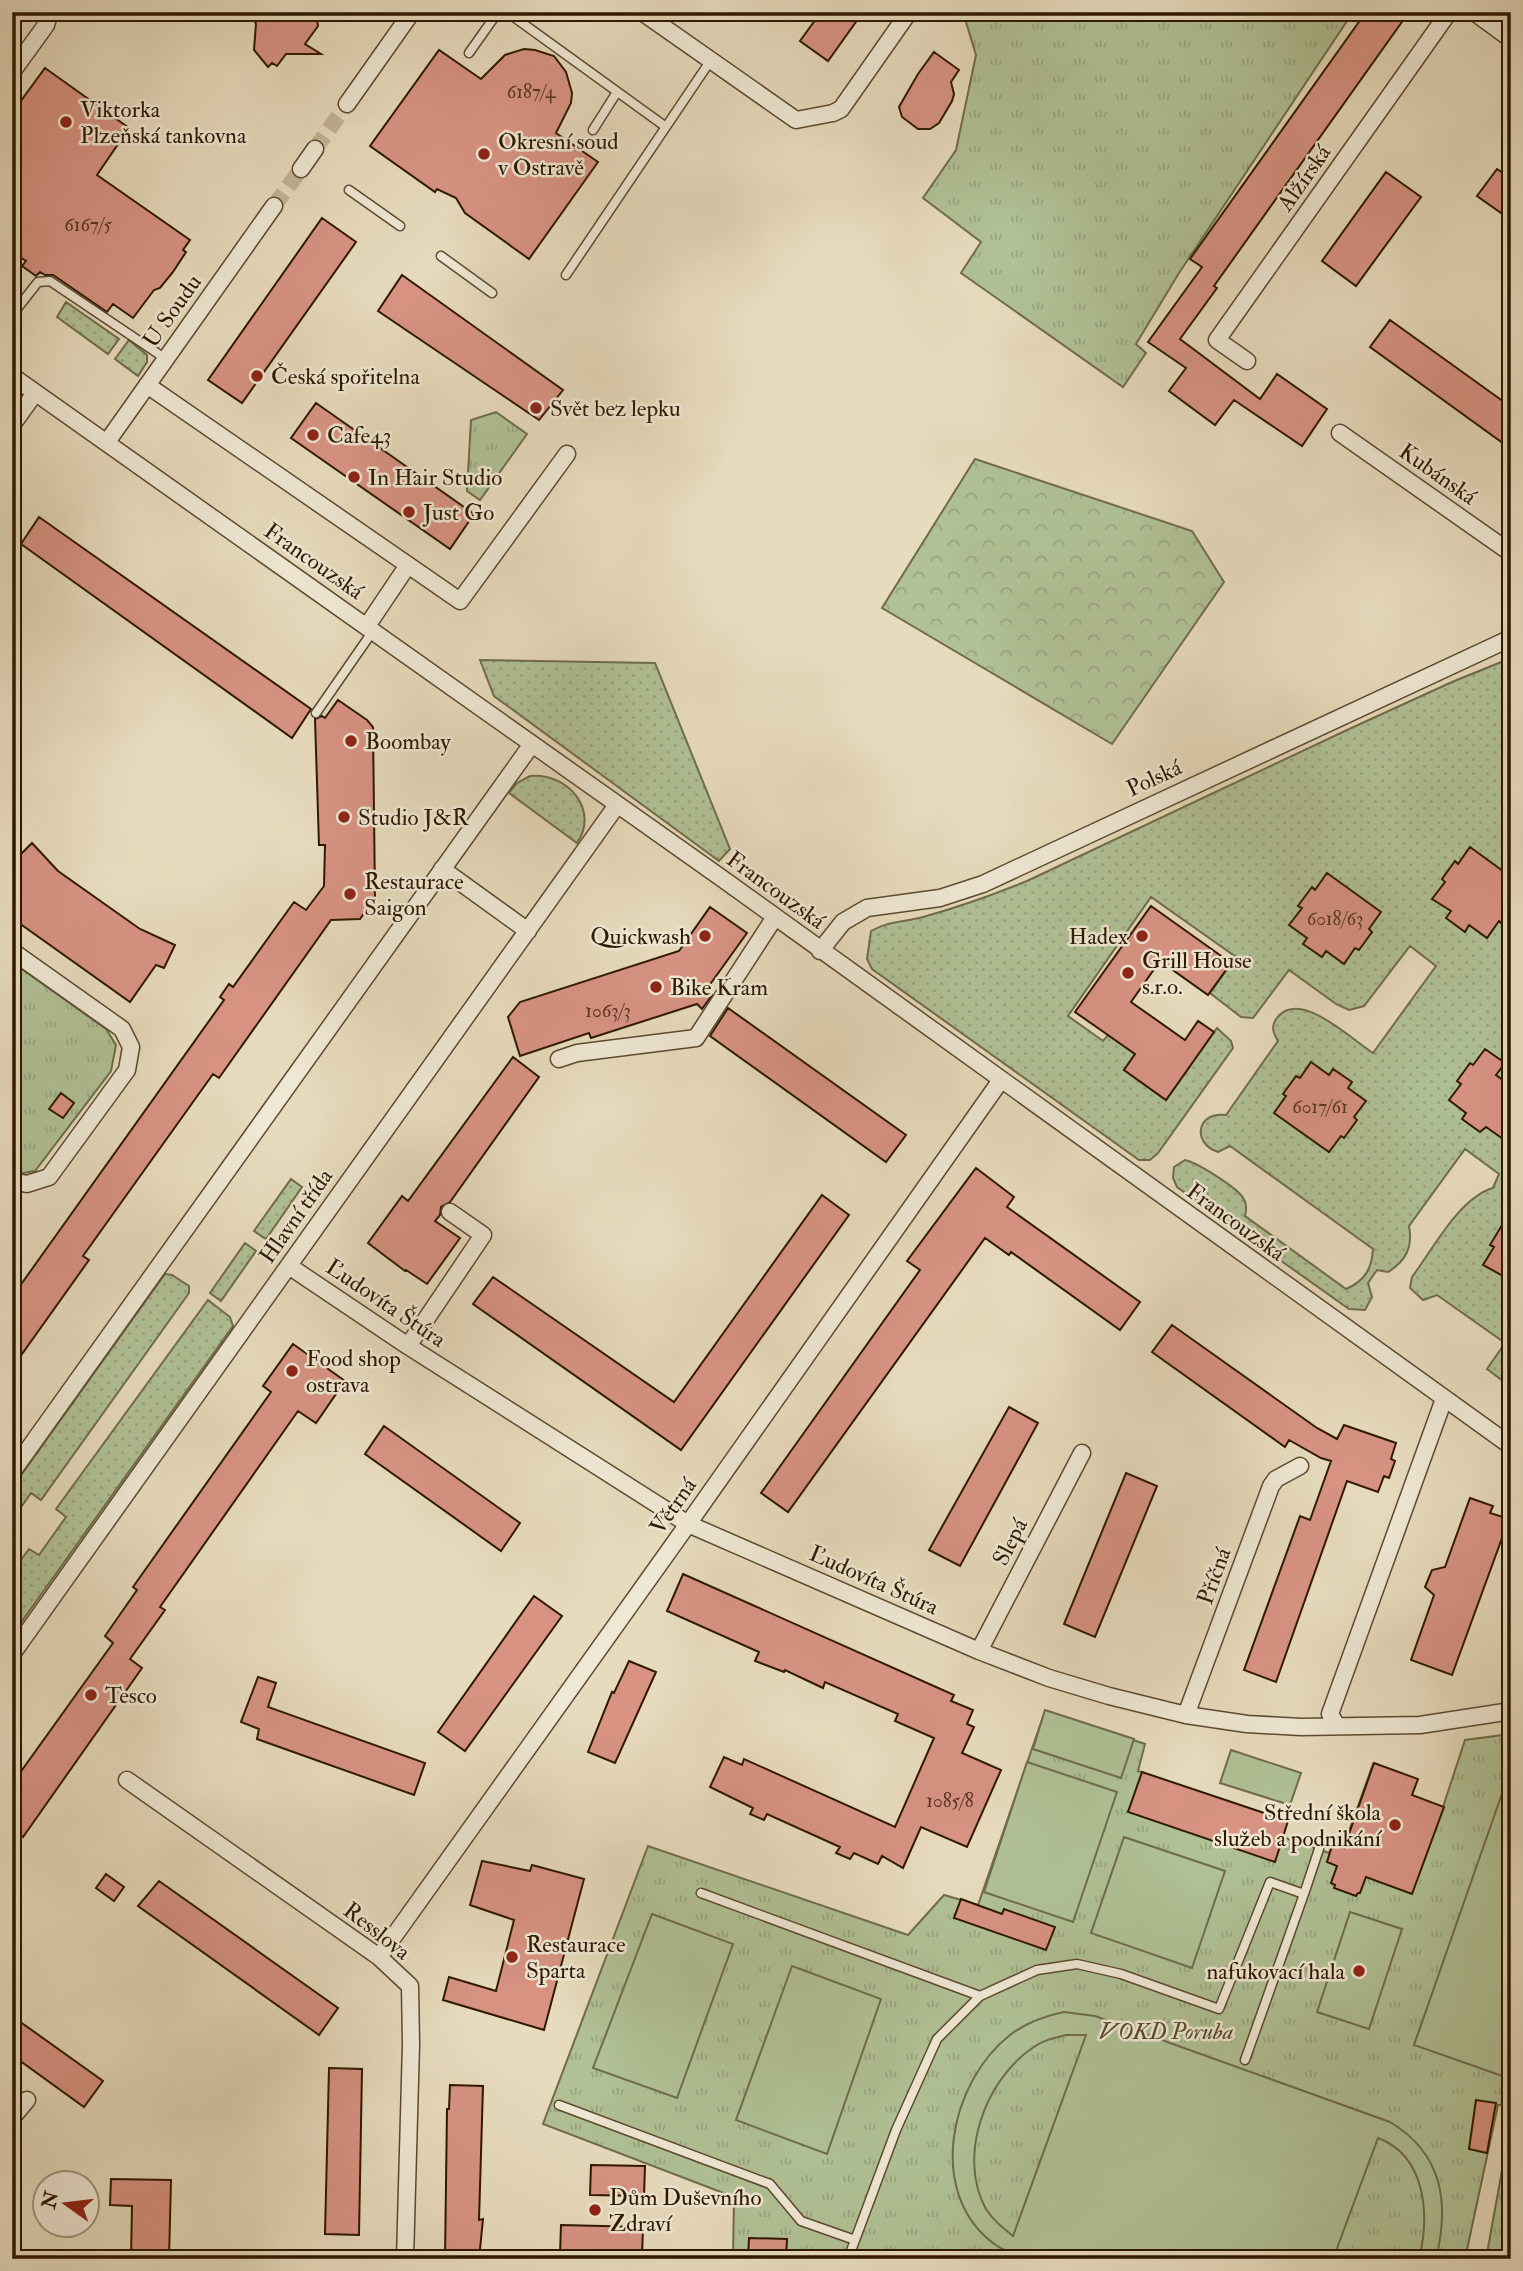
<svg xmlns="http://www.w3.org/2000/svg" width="1523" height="2271" viewBox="0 0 1523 2271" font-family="'IM FELL Double Pica',serif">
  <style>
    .grass { fill: url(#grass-dots); stroke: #6f6c4a; stroke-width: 2 }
    .forest { fill: url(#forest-crowns); stroke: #6f6c4a; stroke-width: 2 }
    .park { fill: url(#park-tufts); stroke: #6f6c4a; stroke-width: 2 }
    .pitch { fill: #b0c195; stroke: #6f6c4a; stroke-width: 2; fill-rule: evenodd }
    .building { fill: #d89383; stroke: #2e1800; stroke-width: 2 }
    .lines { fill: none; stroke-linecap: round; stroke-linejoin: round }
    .street-tunnel { stroke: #c2b497; stroke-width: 16; stroke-dasharray: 16 8; stroke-linecap: butt }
    .lane-casing { stroke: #5c492f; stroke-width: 11 }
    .street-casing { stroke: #5c492f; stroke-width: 19 }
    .lane { stroke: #efe8d4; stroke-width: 8 }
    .street { stroke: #efe8d4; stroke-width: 16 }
    .poi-dot { fill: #8f2418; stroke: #efe8d4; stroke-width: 2.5 }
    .labels { text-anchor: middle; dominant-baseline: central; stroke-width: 5; stroke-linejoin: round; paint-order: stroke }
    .number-label { font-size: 19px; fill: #583721 }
    .poi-label { font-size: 23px; fill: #2e1800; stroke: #efe8d4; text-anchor: start }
    .street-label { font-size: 23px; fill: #2e1800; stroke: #efe8d4 }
    .park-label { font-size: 23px; font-style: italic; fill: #554b2d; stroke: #efe8d4 }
  </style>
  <defs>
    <pattern id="grass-dots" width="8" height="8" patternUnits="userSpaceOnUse" patternTransform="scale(1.75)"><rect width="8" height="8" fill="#b0c195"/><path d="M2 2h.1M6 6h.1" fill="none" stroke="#98a57f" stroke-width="1.8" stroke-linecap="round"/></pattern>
    <pattern id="forest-crowns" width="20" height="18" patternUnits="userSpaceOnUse" patternTransform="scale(1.75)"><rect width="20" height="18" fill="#b0c195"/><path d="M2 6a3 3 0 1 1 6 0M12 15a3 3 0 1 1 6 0" fill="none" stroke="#98a57f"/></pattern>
    <pattern id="park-tufts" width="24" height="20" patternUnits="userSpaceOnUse" patternTransform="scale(1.75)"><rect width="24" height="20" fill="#b0c195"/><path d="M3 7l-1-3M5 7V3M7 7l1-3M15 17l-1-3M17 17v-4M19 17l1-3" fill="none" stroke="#98a57f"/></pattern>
  </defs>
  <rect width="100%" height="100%" fill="#e7dbbd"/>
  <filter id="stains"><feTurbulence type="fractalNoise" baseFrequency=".00286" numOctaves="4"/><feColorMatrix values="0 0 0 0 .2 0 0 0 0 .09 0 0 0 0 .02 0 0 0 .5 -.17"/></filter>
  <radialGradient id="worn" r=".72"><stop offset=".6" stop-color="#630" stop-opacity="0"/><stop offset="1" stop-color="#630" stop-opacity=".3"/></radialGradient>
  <path class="grass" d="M66,302L119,339L108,354L57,317Z
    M129,340L147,355V362L138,376L115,359Z
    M1511,658V1387L1487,1369L1505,1343L1437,1295L1423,1300L1410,1288L1412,1277C1433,1249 1459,1198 1493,1188L1499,1174L1465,1149L1409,1226C1413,1247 1406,1261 1388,1272L1377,1270L1368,1283L1372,1297L1365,1310L1349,1309L1177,1187L1173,1178L1174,1167L1185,1160C1198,1163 1232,1185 1241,1195C1247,1202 1247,1209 1245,1216L1346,1289C1365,1281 1372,1268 1373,1249L1230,1146L1218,1152C1191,1143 1197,1111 1226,1115L1278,1041C1274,1034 1271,1028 1275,1021C1296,984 1353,1041 1373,1053L1436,966L1410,946L1364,1006L1349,1010L1336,1004L1289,970L1253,1018L1241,1017L1210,993L1236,957L1151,897L1068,1016L1103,1041L1108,1035L1135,1054L1124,1070L1166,1100L1217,1028L1231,1041L1233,1048L1158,1153L1150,1160H1139L872,969L867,959L871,931C888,921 905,922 923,917C959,907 993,895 1027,881L1347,730L1452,682Z
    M480,660L655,663L730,849L719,861L494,696Z
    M530,776C567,772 600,810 577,843L509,793L517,783Z
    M291,1179L302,1187L266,1239L254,1231Z
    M245,1243L256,1251L221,1301L210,1293Z
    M165,1274L172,1275L189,1286V1293L41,1500L31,1493L12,1520V1488Z
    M208,1300L230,1317L233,1326L15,1631L12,1629V1572L29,1549L39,1555L66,1517L56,1509Z"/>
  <path class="forest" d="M975,459L1192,531L1224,582L1112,744L882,608Z"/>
  <path class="park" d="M963,12H1353L1179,273L1136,344L1146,353L1123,387L961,273L981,242L923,198L956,150L976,55Z
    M496,412L527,434L480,500L467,491L471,420Z
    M12,962L106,1029L116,1045L111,1071L35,1171L18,1174L12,1173Z
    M1045,1711L1145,1744L1138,1771L1287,1822L1283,1837L1329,1853L1332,1845L1343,1848L1373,1764L1417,1780L1411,1796L1443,1807L1465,1740L1511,1734V2105H1498L1465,2259H733L734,2197L543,2124L648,1846L908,1935L944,1895L978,1905Z
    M1511,2121V2259H1486Z"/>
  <path class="pitch" d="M1045,1710L1134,1739L1121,1778L1033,1749Z
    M1231,1750L1301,1773L1290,1805L1220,1783Z
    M1027,1762L1117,1792L1073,1922L984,1892Z
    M1511,1768V2079L1414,2045Z
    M1124,1837L1225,1871L1192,1968L1091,1933Z
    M1350,1912L1402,1929L1369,2029L1317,2012Z
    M652,1914L733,1944L677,2098L593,2068Z
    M792,1966L881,1999L827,2154L736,2120Z
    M1064,2012L1095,2016L1390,2122C1442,2153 1450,2202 1436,2259H1419C1430,2215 1426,2156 1378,2138L1333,2259H1027C1015,2255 1003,2251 993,2243C926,2192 950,2082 1010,2035C1026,2023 1044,2016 1064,2012ZM1066,2035H1086L1013,2236C1003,2228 993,2220 986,2209C957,2157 985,2081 1031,2049C1041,2041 1053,2038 1066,2035Z"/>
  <path class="building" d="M251,12H316L318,26L305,44L321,54H286L277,66L272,63L268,67L254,50L256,24Z
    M821,12H863L828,61L800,41Z
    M1366,12H1409L1214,286L1217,288L1180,339L1260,399L1277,374L1327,409L1302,446L1234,400L1215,425L1169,391L1186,368L1148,342L1202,267L1190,259Z
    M524,49L535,50L554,56L566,72L572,93L571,103L556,133L598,162L529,259L465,213L456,198L437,189L435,192L370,146L439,50L481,79L505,55Z
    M934,52L959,70L951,82L954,94L952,101L939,123L930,129H918L902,117L899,107L918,74Z
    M45,68L129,128L97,175L190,240L183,250L186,252L173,272L160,288L154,290L133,318L113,304L107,312L53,275H45L40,272L36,276L22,266L26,261L12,252V113Z
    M1497,169L1511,178V220L1477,196Z
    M1386,172L1421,197L1356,286L1322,261Z
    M322,218L356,242L242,403L208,380Z
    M402,275L563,390L539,420L378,311Z
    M1390,320L1511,407V449L1370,347Z
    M316,403L474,514L450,549L291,438Z
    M39,517L311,709L292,738L21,544Z
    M338,700L367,720L373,727L375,898L360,919L331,920L219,1078L213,1074L83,1256L89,1260L12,1368V1297L224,1000L220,997L229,984L233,987L294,902L306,910L324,886L325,845H319L315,719L322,716L325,718Z
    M32,843L58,871L140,929L175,945L164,968L156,965L130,1002L12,918V879L20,868L14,861Z
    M1470,847L1511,877V912L1502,924L1499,921L1487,938L1469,925L1465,932L1446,918L1451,911L1432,899L1445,882L1442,879L1455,861L1458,864Z
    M1327,873L1381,912L1369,929L1372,932L1359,950L1355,948L1344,964L1326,951L1322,957L1303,944L1307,938L1289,925L1302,908L1298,906L1312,887L1315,890Z
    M1151,906L1231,963L1208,995L1160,961L1131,1002L1185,1040L1198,1021L1214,1032L1166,1100L1124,1070L1135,1054L1075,1012Z
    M710,907L747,933L706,990L712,995L702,1009L697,1004L591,1038L589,1033L520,1056L508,1017L520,1002L679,951Z
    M728,1008L906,1135L886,1162L710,1036Z
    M1485,1049L1505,1063L1496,1075L1511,1086V1129L1503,1139L1486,1127L1480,1132L1462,1119L1466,1113L1449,1100L1461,1084L1457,1081L1470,1063L1473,1065Z
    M513,1057L539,1077L450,1202L441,1207L440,1215L435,1221L460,1238L427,1284L406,1270L405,1271L368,1243L402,1196L408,1201Z
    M1311,1062L1329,1075L1333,1069L1352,1082L1348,1088L1366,1101L1354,1117L1357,1120L1344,1138L1341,1136L1329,1152L1274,1113L1286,1096L1283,1094L1296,1076L1300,1078Z
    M61,1093L74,1103L63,1118L49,1109Z
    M976,1168L1014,1197L1007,1207L1140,1302L1120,1330L1011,1252L1009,1255L985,1238L788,1512L761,1493L920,1270L907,1261Z
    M822,1195L849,1215L681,1450L473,1304L493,1277L674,1402Z
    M1511,1210V1263L1503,1276L1483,1265L1494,1247L1490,1245Z
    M1172,1325L1317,1428L1337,1439L1344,1425L1396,1443L1391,1459L1395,1461L1389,1478L1384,1476L1378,1492L1347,1481L1276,1682L1244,1670L1300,1516L1310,1520L1331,1461L1321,1458L1289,1440L1285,1447L1152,1352Z
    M293,1344L345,1381L316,1423L298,1411L160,1607L165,1610L130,1659L142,1668L23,1837L12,1829V1784L113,1643L105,1636L137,1590L133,1587L271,1392L263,1386Z
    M1009,1407L1038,1423L960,1566L929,1550Z
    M384,1426L520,1523L501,1551L365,1454Z
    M1126,1473L1157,1486L1095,1637L1064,1624Z
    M1470,1498L1493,1506L1490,1513L1509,1519L1452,1675L1411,1660L1434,1595L1425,1587L1432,1570L1445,1567Z
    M683,1574L954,1695L951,1701L973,1710L967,1724L974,1727L962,1753L1001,1770L967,1847L921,1827L903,1868L882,1856L878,1864L854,1853L850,1859L836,1853L840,1847L767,1814L764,1820L750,1814L753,1808L710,1787L724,1757L742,1765L744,1759L895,1827L934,1738L895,1721L898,1714L825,1682L823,1688L785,1670L784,1672L755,1661L759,1652L667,1611Z
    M534,1596L562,1616L465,1751L438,1732Z
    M629,1661L656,1672L615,1763L588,1752L612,1692L614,1693Z
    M258,1677L276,1683L268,1707L425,1763L414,1795L257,1739L259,1729L241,1722Z
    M1374,1763L1418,1779L1412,1795L1444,1807L1412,1894L1366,1877L1360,1893H1358L1356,1896L1334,1888L1335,1885L1331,1883L1337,1866L1327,1862L1330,1852L1333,1844L1344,1848Z
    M1142,1772L1288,1821L1275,1862L1128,1812Z
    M482,1861L530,1871L532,1865L584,1879L544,2030L443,2000L449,1977L496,1991L514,1920L470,1905Z
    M106,1874L124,1887L114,1901L96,1888Z
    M159,1881L338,2008L319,2035L138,1906Z
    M961,1899L1002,1914L1004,1909L1055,1927L1046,1950L954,1918Z
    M12,2016L103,2081L84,2107L12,2055Z
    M329,2068L362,2069L359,2235L325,2234Z
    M450,2085L483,2086L479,2220L483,2219L479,2259H445L447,2109H449Z
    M1476,2100L1496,2103L1487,2153L1469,2149Z
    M591,2165L645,2166L644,2196L590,2195Z
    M111,2179L171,2180L169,2259H131L132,2206L110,2205Z
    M561,2225L643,2227L642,2257L560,2255Z
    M749,2238L787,2239L786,2259H748Z"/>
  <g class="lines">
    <path class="street-tunnel" d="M315,149L347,104
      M274,206L301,169"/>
    <defs>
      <path id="lane" d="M507,12L666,127
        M469,53L498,12
        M593,130L617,92
        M349,190L400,226
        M441,256L492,293
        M566,275L711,60
        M12,315L38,282L50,281L166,359
        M316,713L373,631
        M701,1893L980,1996
        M1245,2060L1304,1894
        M559,2105L770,2184L801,2221L855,2240
        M848,2259L896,2130L937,2039L980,1996L1037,1970L1077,1964L1121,1974L1219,2009L1270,1882L1304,1894L1319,1849"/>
      <path id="street" d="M642,12L796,120L833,113L841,109L909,12
        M1474,12L1511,39
        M12,72L46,25L50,12
        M347,104L412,12
        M301,169L315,149
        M1247,361L1217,340L1449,12
        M12,376L720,877L1511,1446
        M147,385L408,565
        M12,425L35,393
        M1340,433L1511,553
        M107,442L274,206
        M367,626L408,565L460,601L567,454
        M442,869L528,931
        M12,951L122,1029L131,1047L127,1070L49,1177L27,1184L12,1181
        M820,951L843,922L867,908L940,898L983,884L1511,638
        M559,1059L577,1053L696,1038L775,917
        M289,1266L408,1346L688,1524L979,1651L1049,1678L1109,1696L1186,1715L1247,1724L1301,1727L1420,1725L1511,1711
        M408,1346L483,1235L450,1212
        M12,1472L532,744
        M979,1651L1082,1453
        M12,1654L617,805
        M1186,1715L1271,1486L1276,1479L1300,1466
        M1337,1726L1330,1714L1444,1399
        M127,1780L379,1957L410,1986L411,2044L405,2259
        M379,1957L688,1524L1001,1080
        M12,2118L27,2100"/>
    </defs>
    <use href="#lane" class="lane-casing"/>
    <use href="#street" class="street-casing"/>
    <use href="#lane" class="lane"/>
    <use href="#street" class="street"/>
  </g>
  <g class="poi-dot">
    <circle cx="66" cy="122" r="7"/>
    <circle cx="484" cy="154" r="7"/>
    <circle cx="257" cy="376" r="7"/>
    <circle cx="536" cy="408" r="7"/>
    <circle cx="313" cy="435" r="7"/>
    <circle cx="354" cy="477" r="7"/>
    <circle cx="409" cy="512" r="7"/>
    <circle cx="351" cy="741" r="7"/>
    <circle cx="344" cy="817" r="7"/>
    <circle cx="350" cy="894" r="7"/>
    <circle cx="705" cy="936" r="7"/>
    <circle cx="1142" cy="936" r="7"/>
    <circle cx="1128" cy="973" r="7"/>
    <circle cx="656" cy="987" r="7"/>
    <circle cx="292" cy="1371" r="7"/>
    <circle cx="91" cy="1695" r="7"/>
    <circle cx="1395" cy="1825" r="7"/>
    <circle cx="512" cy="1957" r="7"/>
    <circle cx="1359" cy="1971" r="7"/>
    <circle cx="595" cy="2210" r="7"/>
  </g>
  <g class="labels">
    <g class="number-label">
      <text x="531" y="92">6187/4</text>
      <text x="88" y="225">6167/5</text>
      <text x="1335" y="919">6018/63</text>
      <text x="608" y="1011">1063/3</text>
      <text x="1320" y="1107">6017/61</text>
      <text x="950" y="1801">1085/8</text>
    </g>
    <g class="poi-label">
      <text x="80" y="109">Viktorka<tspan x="80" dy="26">Plzeňská tankovna</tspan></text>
      <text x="498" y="141">Okresní soud<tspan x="498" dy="26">v Ostravě</tspan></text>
      <text x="271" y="376">Česká spořitelna</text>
      <text x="550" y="408">Svět bez lepku</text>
      <text x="327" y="435">Cafe43</text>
      <text x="368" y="477">In Hair Studio</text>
      <text x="423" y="512">Just Go</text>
      <text x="365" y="741">Boombay</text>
      <text x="358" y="817">Studio J&amp;R</text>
      <text x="364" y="881">Restaurace<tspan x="364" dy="26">Saigon</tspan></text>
      <text x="691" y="936" text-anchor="end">Quickwash</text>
      <text x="1128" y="936" text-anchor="end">Hadex</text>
      <text x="1142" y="960">Grill House<tspan x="1142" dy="26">s.r.o.</tspan></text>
      <text x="670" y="987">Bike Kram</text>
      <text x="306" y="1358">Food shop<tspan x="306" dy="26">ostrava</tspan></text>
      <text x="105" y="1695">Tesco</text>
      <text x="1381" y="1812" text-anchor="end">Střední škola<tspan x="1381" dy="26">služeb a podnikání</tspan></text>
      <text x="526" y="1944">Restaurace<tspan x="526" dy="26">Sparta</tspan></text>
      <text x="1345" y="1971" text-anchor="end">nafukovací hala</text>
      <text x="609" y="2197">Dům Duševního<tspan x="609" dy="26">Zdraví</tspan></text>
    </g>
    <g class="street-label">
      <text transform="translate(1304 178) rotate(-55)">Alžírská</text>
      <text transform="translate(172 311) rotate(-55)">U Soudu</text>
      <text transform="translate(1438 474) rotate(35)">Kubánská</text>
      <text transform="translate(314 561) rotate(35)">Francouzská</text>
      <text transform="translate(1154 778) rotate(-25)">Polská</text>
      <text transform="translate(776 890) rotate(36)">Francouzská</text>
      <text transform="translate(296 1216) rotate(-55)">Hlavní třída</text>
      <text transform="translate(1236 1222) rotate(36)">Francouzská</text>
      <text transform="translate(386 1303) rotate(34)">Ľudovíta Štúra</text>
      <text transform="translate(673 1506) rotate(-55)">Větrná</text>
      <text transform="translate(1010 1542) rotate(-63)">Slepá</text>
      <text transform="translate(1214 1576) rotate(-70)">Příčná</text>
      <text transform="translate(874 1580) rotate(24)">Ľudovíta Štúra</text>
      <text transform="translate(377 1931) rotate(38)">Resslova</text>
    </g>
    <g class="park-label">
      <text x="1166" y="2031">VOKD Poruba</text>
    </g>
  </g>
  <rect width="1523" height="2271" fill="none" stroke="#e7dbbd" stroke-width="42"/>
  <rect x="14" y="14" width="1495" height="2243" fill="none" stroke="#2e1800" stroke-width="3.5"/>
  <rect x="21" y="21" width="1481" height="2229" fill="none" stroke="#2e1800" stroke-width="2"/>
  <g transform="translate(66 2204) rotate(284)"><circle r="33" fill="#efe8d4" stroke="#a2957f" stroke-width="2"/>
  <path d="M0-5L12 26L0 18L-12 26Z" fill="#8f2418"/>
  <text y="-10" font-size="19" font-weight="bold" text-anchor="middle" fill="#2e1800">N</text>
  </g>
  <rect width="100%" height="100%" filter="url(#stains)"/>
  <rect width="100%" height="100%" fill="url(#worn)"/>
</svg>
